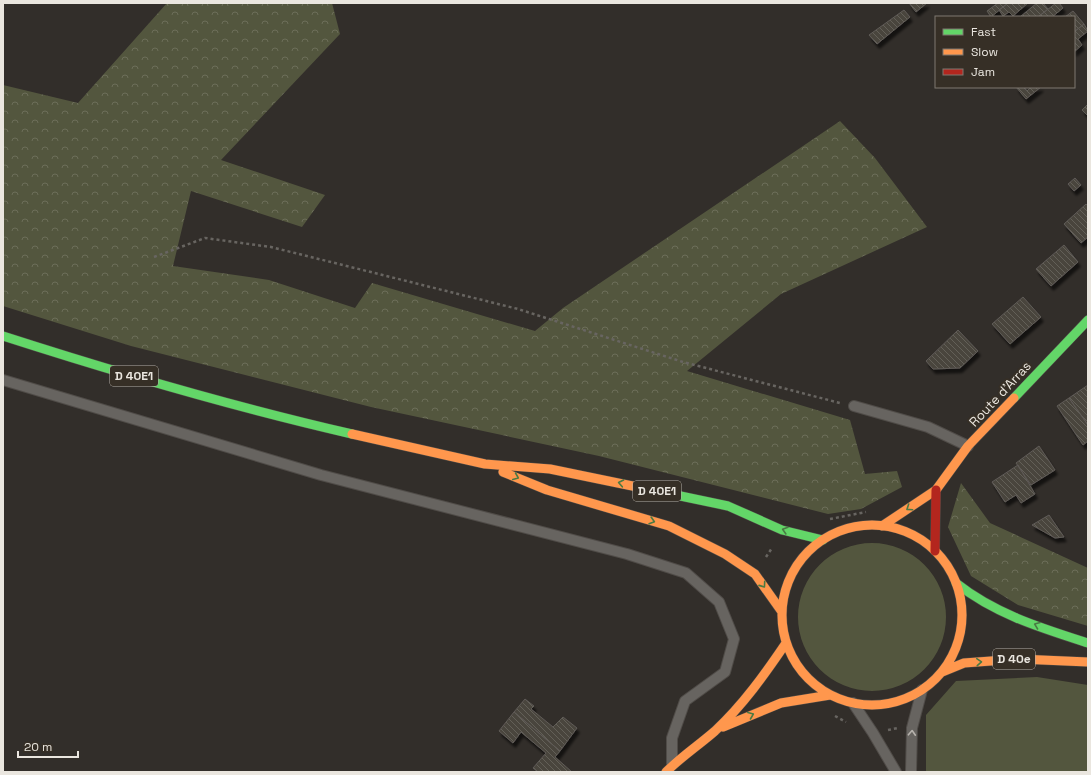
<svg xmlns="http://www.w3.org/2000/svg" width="1091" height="775" viewBox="0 0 1091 775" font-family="'Space Grotesk',sans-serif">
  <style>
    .grass { fill: #53563e }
    .forest { fill: url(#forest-crowns) }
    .building { fill: url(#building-back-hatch); stroke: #5f5b57; filter: url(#shadow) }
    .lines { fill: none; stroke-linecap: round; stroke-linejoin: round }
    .lane-casing { stroke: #504c48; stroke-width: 12 }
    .fast-casing { stroke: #504c48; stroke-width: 10 }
    .slow-casing { stroke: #504c48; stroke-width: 10 }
    .jam-casing { stroke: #504c48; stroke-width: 10 }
    .path { stroke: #686561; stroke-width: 2.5; stroke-dasharray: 3 3; stroke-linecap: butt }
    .lane { stroke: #676460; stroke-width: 10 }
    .fast { stroke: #63d668; stroke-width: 9 }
    .slow { stroke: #ff974d; stroke-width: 9 }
    .jam { stroke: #b3261e; stroke-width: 9 }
    .oneway { stroke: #4a7a44 }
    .oneway2 { stroke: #b6b2ac }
    .labels { text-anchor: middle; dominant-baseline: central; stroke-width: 4; stroke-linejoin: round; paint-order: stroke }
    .shield { fill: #362f26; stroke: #b4afa8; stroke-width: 1 }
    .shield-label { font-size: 12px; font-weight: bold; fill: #eae6df }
    .street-label { font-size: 13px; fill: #eae6df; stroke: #362f26 }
  </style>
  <defs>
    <pattern id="forest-crowns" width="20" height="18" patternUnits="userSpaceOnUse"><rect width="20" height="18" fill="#53563e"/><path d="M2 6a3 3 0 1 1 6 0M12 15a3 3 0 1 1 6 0" fill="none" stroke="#6c6e59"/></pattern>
    <pattern id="building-back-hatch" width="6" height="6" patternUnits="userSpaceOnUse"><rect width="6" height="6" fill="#4a453e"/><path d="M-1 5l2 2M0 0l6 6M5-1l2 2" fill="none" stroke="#646059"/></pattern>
    <filter id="shadow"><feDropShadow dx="2.5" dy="4.5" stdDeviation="1" flood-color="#0009"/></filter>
  </defs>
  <rect width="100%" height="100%" fill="#322e2a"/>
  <path class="grass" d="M798 617a74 74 0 1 1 148 0a74 74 0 1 1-148 0Z
    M1037,677L1088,685V772H926V715L956,681Z"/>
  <path class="forest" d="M167,3H332L340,34L221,160L325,195L302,227L191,191L173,266L269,280L355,308L372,283L535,331L563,308L840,121L875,158L927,227L781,294L687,371L850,420L865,474L897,471L902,487L861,509L828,514L599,456L371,407L131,346L3,306V85L78,103Z
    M961,483L990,523L1088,568V626L1018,605L971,576L948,527Z"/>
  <path class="building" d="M909,3H927L916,12Z
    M998,3H1008L991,17L987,11Z
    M1008,3H1028L1013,16L1009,12L1003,16L999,10Z
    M1037,3H1043L1048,9L1038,17H1020Z
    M1056,3H1059L1063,8L1052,17H1038Z
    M904,10L910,17L877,44L869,35Z
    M1073,11L1084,24L1074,32V17H1065Z
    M1084,24L1088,31L1078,39L1082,45L1074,52V32Z
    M1016,87H1024L1027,91L1031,87H1041L1026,99Z
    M1088,104V116L1082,110Z
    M1075,178L1081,185L1074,191L1068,184Z
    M1086,204L1088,206V237L1081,243L1064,224Z
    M1064,245L1078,262L1051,286L1036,269Z
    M1023,297L1041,317L1010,344L992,324Z
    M958,330L978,351L960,368L933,369L926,361Z
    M1088,385V425L1069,398Z
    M1069,398L1088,425V441L1083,445L1057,406Z
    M1039,446L1055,470L1031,485L1016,463Z
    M1018,465L1035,494L1021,503L1016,495L1005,502L992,482Z
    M1049,515L1064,537L1055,538L1032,525Z
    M525,699L534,706L531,709L553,727L563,717L577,728L560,751L514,712Z
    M514,712L560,751L555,757L572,772H538L533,768L546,753L521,732L513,743L499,731Z"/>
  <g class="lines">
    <defs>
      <path id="lane" d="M3,380L321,475L627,554L686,573L719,602L734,639L725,672L685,701L672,738V764
        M854,406L928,427L968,446
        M853,703L873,733L896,772
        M911,772L912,728L922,690"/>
      <path id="fast" d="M3,336C118,373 234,407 352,434
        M1014,398L1088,320
        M647,489L728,506L782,530L823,540
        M956,583C995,614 1041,628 1088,643"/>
      <path id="slow" d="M352,434L485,464L550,469L647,489
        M503,472L547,490L669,526L725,554L755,574L782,612
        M782 615a90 90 0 1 1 180 0a90 90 0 1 1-180 0Z
        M882,526L936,490L968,446L1014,398
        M942,672L964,663L1019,659L1088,662
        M723,727L781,703L830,695
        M666,772C681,757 699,745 715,731C743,705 765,674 786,643"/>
      <path id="jam" d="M935,551L936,490"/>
    </defs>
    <use href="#lane" class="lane-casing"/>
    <use href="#fast" class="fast-casing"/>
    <use href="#slow" class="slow-casing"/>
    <use href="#jam" class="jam-casing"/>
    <path class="path" d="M154,257L205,238L271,247L518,309L683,362L840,403
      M830,519L866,512
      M766,557L772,548
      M835,716L846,722
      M888,730L898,728"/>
    <use href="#lane" class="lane"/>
    <use href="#fast" class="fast"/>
    <use href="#slow" class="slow"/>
    <use href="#jam" class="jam"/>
  </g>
  <defs><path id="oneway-chevron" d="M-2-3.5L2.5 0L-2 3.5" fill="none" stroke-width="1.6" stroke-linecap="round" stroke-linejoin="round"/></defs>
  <g class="oneway">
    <use href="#oneway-chevron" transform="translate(516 477) rotate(23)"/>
    <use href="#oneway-chevron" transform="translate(621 483) rotate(-169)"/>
    <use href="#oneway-chevron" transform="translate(909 508) rotate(146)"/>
    <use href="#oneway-chevron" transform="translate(652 521) rotate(17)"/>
    <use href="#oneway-chevron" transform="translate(785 530) rotate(-163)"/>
    <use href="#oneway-chevron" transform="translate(763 585) rotate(55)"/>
    <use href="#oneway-chevron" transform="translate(1037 625) rotate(-159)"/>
    <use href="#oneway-chevron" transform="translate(979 662) rotate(-4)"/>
    <use href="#oneway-chevron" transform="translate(751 715) rotate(-22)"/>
  </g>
  <use class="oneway2" href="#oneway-chevron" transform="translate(912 733) rotate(-87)"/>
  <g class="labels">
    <g class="shield">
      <rect x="110" y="366" width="48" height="20" rx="3"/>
      <rect x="633" y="481" width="48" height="20" rx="3"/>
      <rect x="993" y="649" width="42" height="20" rx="3"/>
    </g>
    <g class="shield-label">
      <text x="134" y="376">D 40E1</text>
      <text x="657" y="491">D 40E1</text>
      <text x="1014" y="659">D 40e</text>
    </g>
    <g class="street-label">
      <text transform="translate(1000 394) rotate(-47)">Route d'Arras</text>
    </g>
  </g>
  <rect width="1091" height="775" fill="none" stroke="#eae6df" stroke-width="8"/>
  <rect x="935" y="16" width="140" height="72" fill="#362f26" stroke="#7e7870"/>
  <rect x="943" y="29" width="20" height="6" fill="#63d668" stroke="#7e7870"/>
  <text x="971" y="36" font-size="12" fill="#eae6df">Fast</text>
  <rect x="943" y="49" width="20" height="6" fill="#ff974d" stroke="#7e7870"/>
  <text x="971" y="56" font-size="12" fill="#eae6df">Slow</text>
  <rect x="943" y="69" width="20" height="6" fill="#b3261e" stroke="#7e7870"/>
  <text x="971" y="76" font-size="12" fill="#eae6df">Jam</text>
  <path d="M18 751v6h60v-6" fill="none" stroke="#eae6df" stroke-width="2"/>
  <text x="24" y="751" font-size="12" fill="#eae6df" stroke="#362f26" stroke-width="3" paint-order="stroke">20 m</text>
</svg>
